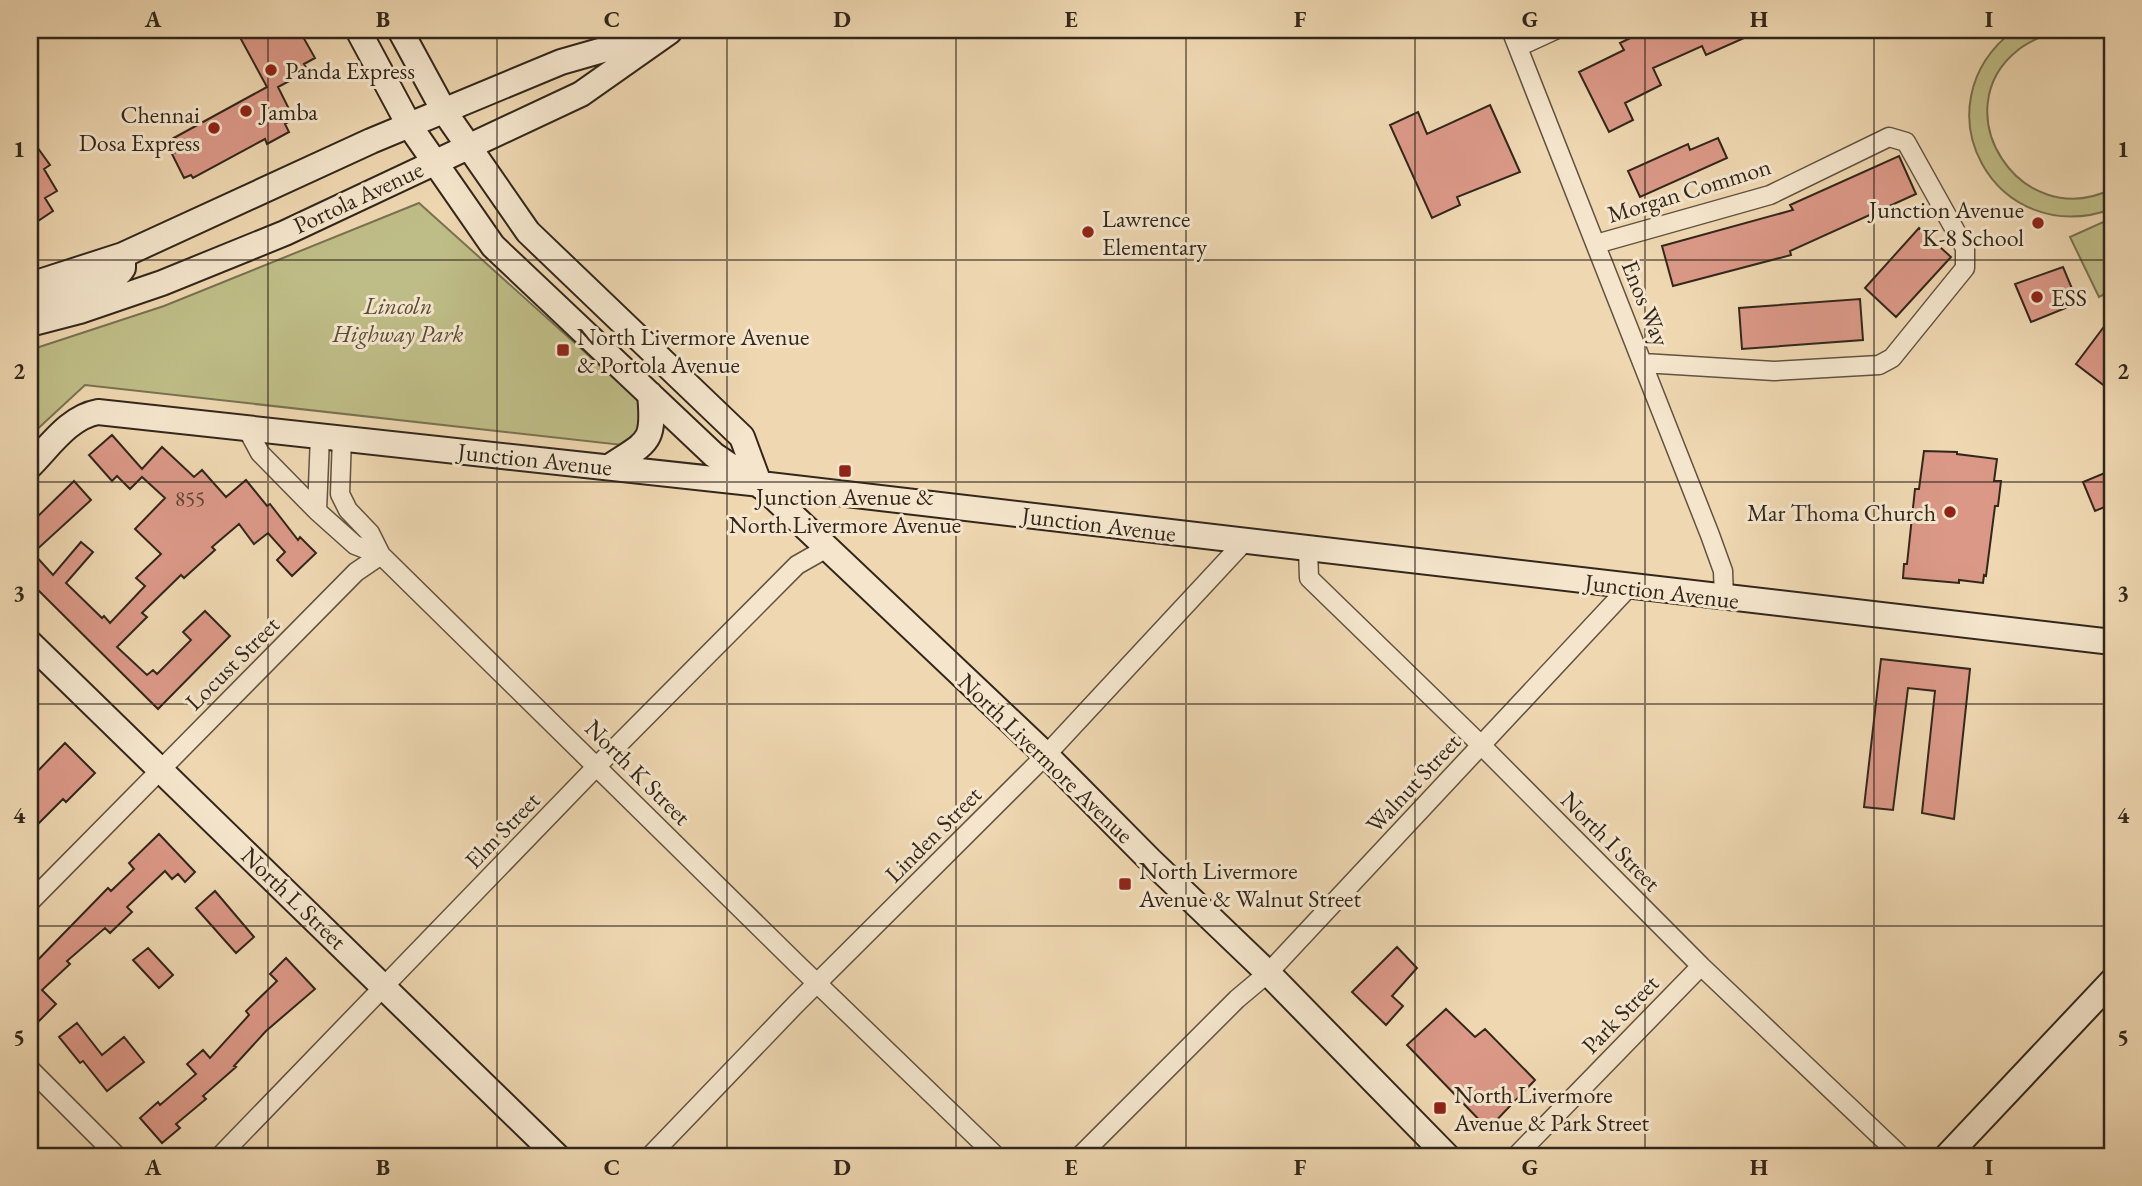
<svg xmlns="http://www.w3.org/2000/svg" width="2142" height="1186" viewBox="0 0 2142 1186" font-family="'EB Garamond',serif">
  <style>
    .green { fill: #bfbd87; stroke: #797251; stroke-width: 2 }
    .building { fill: #db9887; stroke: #33271b; stroke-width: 2 }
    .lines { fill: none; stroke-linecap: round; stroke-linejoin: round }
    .street-casing { stroke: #625340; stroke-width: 21 }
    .secondary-casing { stroke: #33271b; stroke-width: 28 }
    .street { stroke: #f4e5cc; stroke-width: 18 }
    .secondary { stroke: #f4e5cc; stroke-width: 24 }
    .grid { fill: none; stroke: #33271b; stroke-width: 2; stroke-opacity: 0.55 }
    .poi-dot { fill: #8f2418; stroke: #f4e5cc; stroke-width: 2.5 }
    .labels { text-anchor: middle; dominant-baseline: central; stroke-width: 6; stroke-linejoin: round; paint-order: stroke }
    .number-label { font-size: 21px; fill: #5d4336 }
    .poi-label { font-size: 24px; fill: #33271b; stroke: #f4e5cc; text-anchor: start }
    .street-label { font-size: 24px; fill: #33271b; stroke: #f4e5cc }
    .park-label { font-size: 24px; font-style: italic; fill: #564c36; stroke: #f4e5cc }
    .neatline { fill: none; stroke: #33271b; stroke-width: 2.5 }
    .grid-label { font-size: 23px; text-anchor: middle; font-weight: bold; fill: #33271b }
  </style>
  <rect width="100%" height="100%" fill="#eed7b1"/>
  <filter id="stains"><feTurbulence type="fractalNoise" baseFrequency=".00286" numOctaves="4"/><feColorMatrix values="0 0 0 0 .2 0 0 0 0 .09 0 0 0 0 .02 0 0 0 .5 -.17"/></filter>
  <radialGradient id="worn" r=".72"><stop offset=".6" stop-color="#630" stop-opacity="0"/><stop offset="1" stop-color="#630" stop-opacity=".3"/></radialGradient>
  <path class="green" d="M2014,30H2056C2043,36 2029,41 2018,50C1942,110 2020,234 2112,189V209C1995,251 1915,106 2014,30Z
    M419,203L656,416L649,448L85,385L30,436V350L164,306Z
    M2112,218V290L2099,297L2070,237Z"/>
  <path class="building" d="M236,30H294L298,37L302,35L315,58L304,64L308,71L278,87L294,119L285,124L289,132L267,144L265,139L193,178L191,175L184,178L172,154L176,152L170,140L267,87Z
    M1647,30H1762L1706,55L1702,46L1653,68L1661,85L1625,103L1633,120L1609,132L1579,72L1624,50L1620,43Z
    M1490,105L1520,172L1457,197L1460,205L1432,218L1390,125L1418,112L1427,134Z
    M30,137L50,165L44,169L57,191L45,198L53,211L35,223L30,214Z
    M1718,138L1727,158L1640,197L1628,171L1688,144L1690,150Z
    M1899,156L1916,194L1790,251L1791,255L1673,286L1662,246L1793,210L1790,205Z
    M1919,228L1951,257L1896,317L1865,288Z
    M2063,267L2078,303L2031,322L2015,284Z
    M1860,299L1863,340L1742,349L1739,308Z
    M2112,316V379L2106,387L2076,364Z
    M112,435L142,469L162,447L194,477L202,470L226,497L246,480L267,506L270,504L298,540L300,537L316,553L292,576L277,560L285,552L268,533L254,544L239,524L212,547L215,550L184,578L181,575L142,613L147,617L117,647L147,675L153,670L157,674L191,640L183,632L205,611L230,636L158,709L30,582V524L74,481L91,500L33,553L53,575L81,542L93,552L66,583L102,618L104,616L110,623L145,586L136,578L161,554L135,529L165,498L142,477L130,489L117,476L112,481L89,455Z
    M1924,451L1957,452V454L1997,459L1994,481H2001L1998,506H1995L1986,576L1984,575L1983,583L1959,580V583L1903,578L1904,564H1907L1915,489H1919Z
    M2112,470V504L2095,511L2083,482Z
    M1881,659L1970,669L1954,819L1922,813L1935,691L1908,688L1893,810L1864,807Z
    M65,743L95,773L66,802L63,799L30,832V779Z
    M159,834L195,872L185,882L178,874L172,879L165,871L127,907L132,912L110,933L105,928L67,961L70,964L42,990L56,1004L38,1022L30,1014V968L108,888L111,891L134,869L129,863Z
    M215,891L254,937L236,953L196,908Z
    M1397,947L1417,968L1392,996L1403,1006L1386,1025L1352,992Z
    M148,948L173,975L159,988L133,960Z
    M286,958L315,989L266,1031L234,1066L236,1067L203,1096L206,1099L176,1124L180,1128L162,1143L140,1118L158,1102L160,1105L196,1074L187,1064L203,1050L210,1058L249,1015L246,1011L277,981L270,974Z
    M1446,1009L1475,1037L1485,1029L1535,1080L1488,1129L1407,1045Z
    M77,1023L102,1055L124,1037L144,1062L107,1091L83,1061L80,1063L59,1037Z"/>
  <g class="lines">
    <defs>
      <path id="street" d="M1511,30L1710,535L1723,571L1724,598
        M1518,47L1555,30
        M1596,244L1770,195L1889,137L1906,142L1965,248V268L1892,358L1879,365L1774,371L1643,363
        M246,427L260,453L317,511L355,545L381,555L798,965L996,1156
        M342,437L340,494L348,510L370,533L381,555
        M317,511L320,436
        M1308,549L1309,578L1482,746L1701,966L1901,1156
        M30,902L356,572L381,555
        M30,1069L117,1156
        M220,1156L597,766L797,565L827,548
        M650,1156L796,1004L1046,755L1245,541
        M1080,1156L1237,999L1268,973L1629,587
        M1516,1156L1701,966"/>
      <path id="secondary" d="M358,30L409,125L493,246L714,455L765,489L1046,755L1150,860L1268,973L1447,1156
        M400,30L444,111L528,232L742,437L759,483
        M30,285L123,255L371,141L561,62L652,36
        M30,306C53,299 111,289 123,268V255
        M30,324L80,311L162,283L285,233L581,94L669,32
        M30,466C50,446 69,417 98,412L769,485L2112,642
        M609,467C648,441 655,444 650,394
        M30,643L557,1156
        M1947,1156L2112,981"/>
    </defs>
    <use href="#street" class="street-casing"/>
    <use href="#secondary" class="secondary-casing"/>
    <use href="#street" class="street"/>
    <use href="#secondary" class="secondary"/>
  </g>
  <path class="grid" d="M268,30V1156M497,30V1156M727,30V1156M956,30V1156M1186,30V1156M1415,30V1156M1645,30V1156M1874,30V1156M30,260H2112M30,482H2112M30,704H2112M30,926H2112"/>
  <g class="poi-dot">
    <circle cx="271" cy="70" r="7"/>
    <circle cx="246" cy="111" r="7"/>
    <circle cx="214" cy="128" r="7"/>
    <circle cx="2038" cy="223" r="7"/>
    <circle cx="1088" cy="232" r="7"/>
    <circle cx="2037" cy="297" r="7"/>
    <rect x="556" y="343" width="14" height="14" rx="3.5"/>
    <rect x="838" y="464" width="14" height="14" rx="3.5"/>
    <circle cx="1950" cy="512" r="7"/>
    <rect x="1118" y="877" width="14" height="14" rx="3.5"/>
    <rect x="1433" y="1101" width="14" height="14" rx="3.5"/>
  </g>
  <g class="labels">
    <g class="number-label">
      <text x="190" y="498">855</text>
    </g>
    <g class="poi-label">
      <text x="285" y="70">Panda Express</text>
      <text x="260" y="111">Jamba</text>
      <text x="200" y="114" text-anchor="end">Chennai<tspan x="200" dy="28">Dosa Express</tspan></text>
      <text x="2024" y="209" text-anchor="end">Junction Avenue<tspan x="2024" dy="28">K-8 School</tspan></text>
      <text x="1102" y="218">Lawrence<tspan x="1102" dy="28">Elementary</tspan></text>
      <text x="2051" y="297">ESS</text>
      <text x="577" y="336">North Livermore Avenue<tspan x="577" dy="28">&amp; Portola Avenue</tspan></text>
      <text x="845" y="496" text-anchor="middle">Junction Avenue &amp;<tspan x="845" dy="28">North Livermore Avenue</tspan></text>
      <text x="1936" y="512" text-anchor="end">Mar Thoma Church</text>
      <text x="1139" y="870">North Livermore<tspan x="1139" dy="28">Avenue &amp; Walnut Street</tspan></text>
      <text x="1454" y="1094">North Livermore<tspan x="1454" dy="28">Avenue &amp; Park Street</tspan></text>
    </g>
    <g class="street-label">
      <text transform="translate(1689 190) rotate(-17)">Morgan Common</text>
      <text transform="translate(358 197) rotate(-25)">Portola Avenue</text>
      <text transform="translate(1646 303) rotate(68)">Enos Way</text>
      <text transform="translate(535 459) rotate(6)">Junction Avenue</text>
      <text transform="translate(1099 524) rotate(7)">Junction Avenue</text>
      <text transform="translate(1662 591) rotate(7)">Junction Avenue</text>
      <text transform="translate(232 663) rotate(-45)">Locust Street</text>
      <text transform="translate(1046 758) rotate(44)">North Livermore Avenue</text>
      <text transform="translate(638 772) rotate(45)">North K Street</text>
      <text transform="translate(1413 783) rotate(-47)">Walnut Street</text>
      <text transform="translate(502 830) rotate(-46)">Elm Street</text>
      <text transform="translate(933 834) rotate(-45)">Linden Street</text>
      <text transform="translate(1611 841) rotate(45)">North I Street</text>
      <text transform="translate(294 898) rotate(44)">North L Street</text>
      <text transform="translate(1620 1014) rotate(-46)">Park Street</text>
    </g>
    <g class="park-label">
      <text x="398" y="305">Lincoln<tspan x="398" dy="28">Highway Park</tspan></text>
    </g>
  </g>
  <rect width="2142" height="1186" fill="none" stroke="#eed7b1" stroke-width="77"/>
  <rect x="38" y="38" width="2066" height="1110" class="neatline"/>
  <g class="grid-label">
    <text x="153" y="27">A</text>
    <text x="383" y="27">B</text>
    <text x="612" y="27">C</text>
    <text x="842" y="27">D</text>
    <text x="1071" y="27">E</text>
    <text x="1300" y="27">F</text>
    <text x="1530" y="27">G</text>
    <text x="1759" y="27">H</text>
    <text x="1989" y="27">I</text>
    <text x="19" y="157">1</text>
    <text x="2123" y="157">1</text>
    <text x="19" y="379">2</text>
    <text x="2123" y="379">2</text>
    <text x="19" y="601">3</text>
    <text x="2123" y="601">3</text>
    <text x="19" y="823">4</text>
    <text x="2123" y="823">4</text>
    <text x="19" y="1045">5</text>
    <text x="2123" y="1045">5</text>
    <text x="153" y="1175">A</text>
    <text x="383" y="1175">B</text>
    <text x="612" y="1175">C</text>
    <text x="842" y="1175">D</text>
    <text x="1071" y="1175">E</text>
    <text x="1300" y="1175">F</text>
    <text x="1530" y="1175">G</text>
    <text x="1759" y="1175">H</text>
    <text x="1989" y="1175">I</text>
  </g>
  <rect width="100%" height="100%" filter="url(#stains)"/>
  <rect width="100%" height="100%" fill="url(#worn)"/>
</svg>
